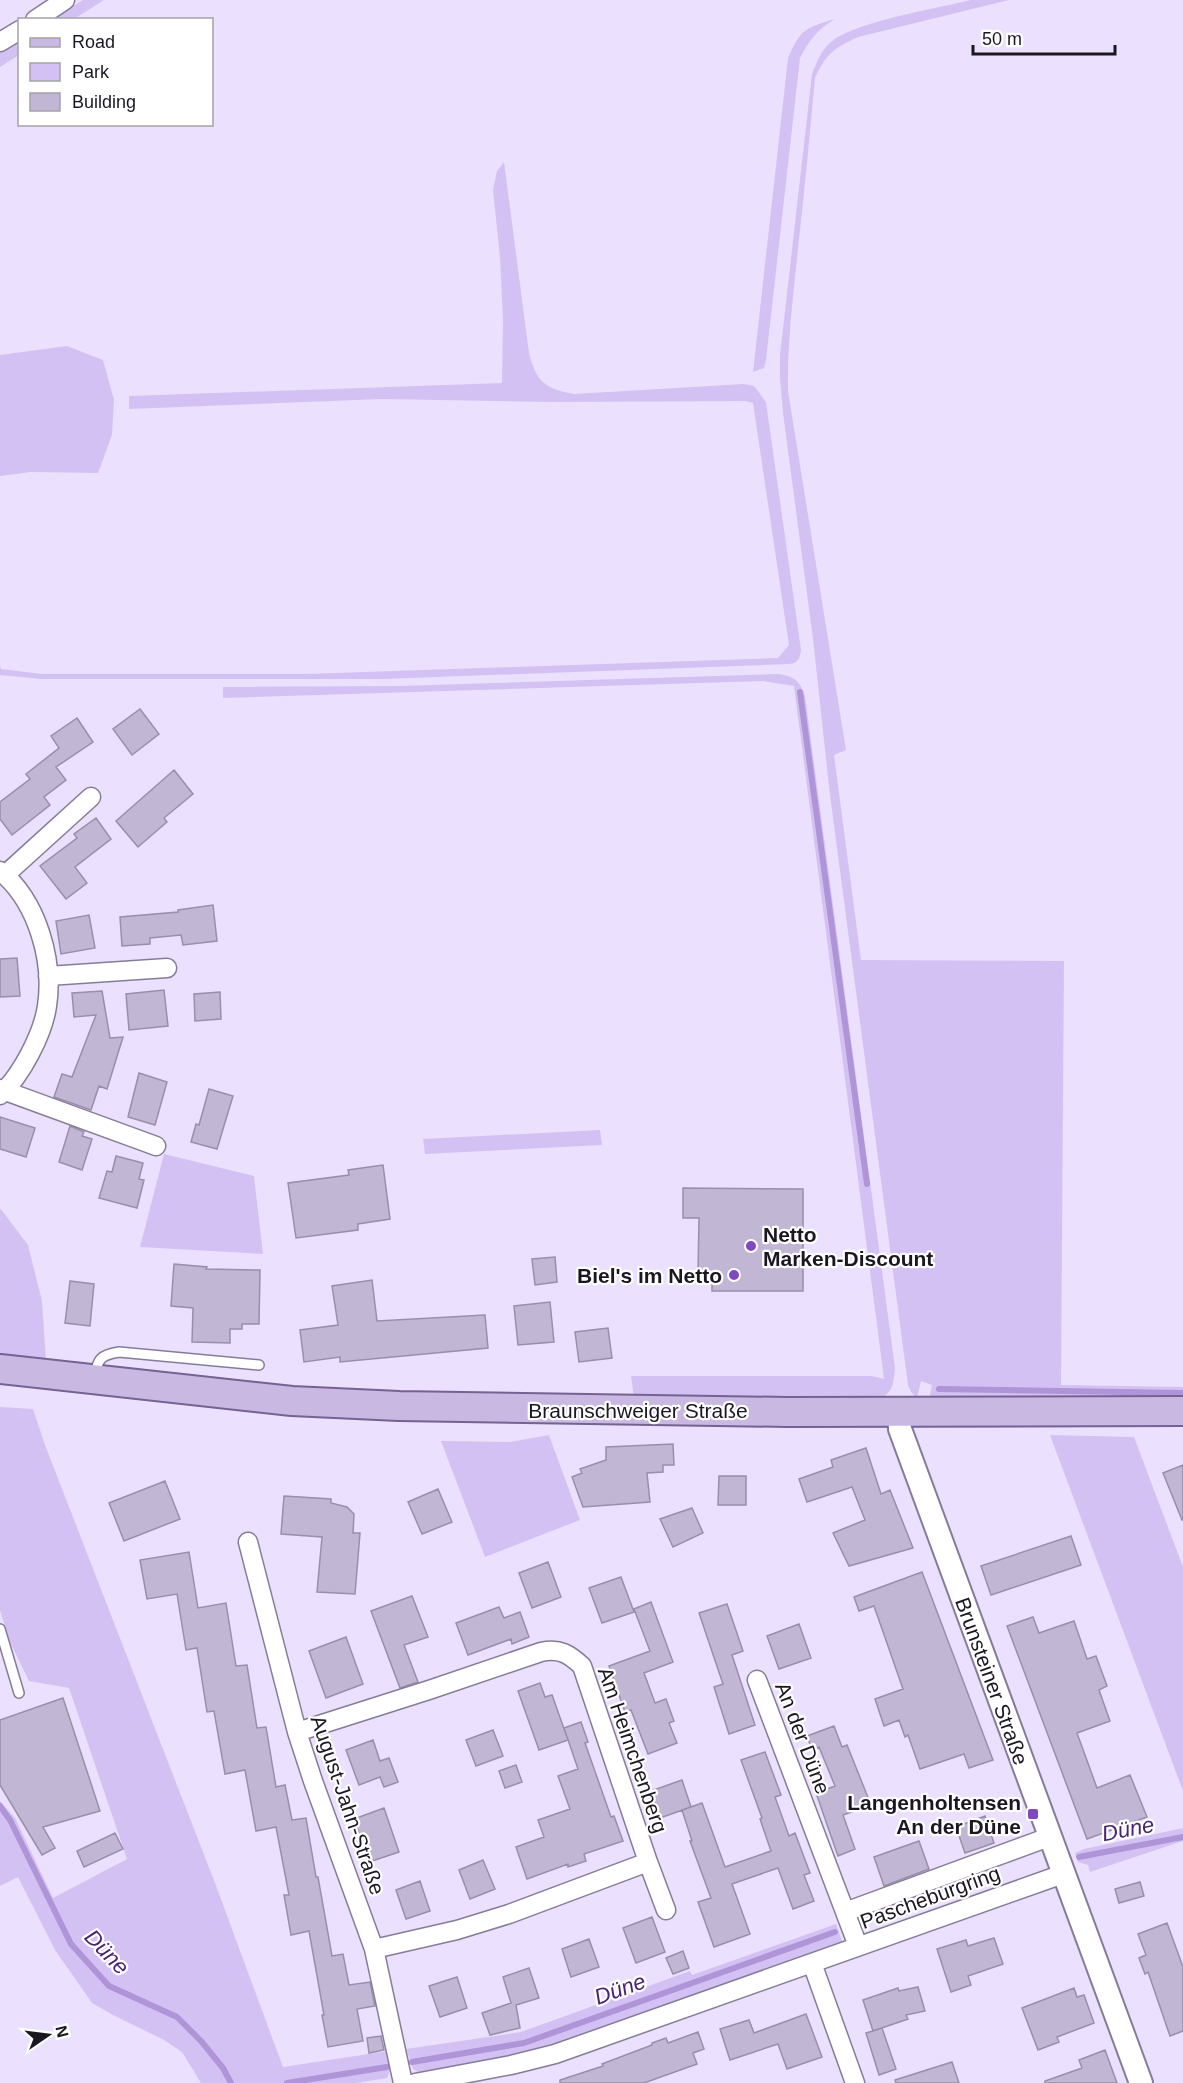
<svg xmlns="http://www.w3.org/2000/svg" width="1183" height="2083" viewBox="0 0 1183 2083" font-family="Helvetica,sans-serif">
  <style>
    .green { fill: #d4c1f4 }
    .lines { fill: none; stroke-linecap: round; stroke-linejoin: round }
    .stream { stroke: #af94d8; stroke-width: 6 }
    .building { fill: #c1b6d3; stroke: #998fab; stroke-width: 1.5 }
    .service-casing { stroke: #867c98; stroke-width: 12 }
    .minor-casing { stroke: #867c98; stroke-width: 21 }
    .tertiary-casing { stroke: #867c98; stroke-width: 26 }
    .primary-casing { stroke: #756192; stroke-width: 32 }
    .service { stroke: #fff; stroke-width: 9 }
    .minor { stroke: #fff; stroke-width: 18 }
    .tertiary { stroke: #fff; stroke-width: 22 }
    .primary { stroke: #c9b8e2; stroke-width: 28 }
    .poi-dot { fill: #8149c0; stroke: #fff; stroke-width: 2 }
    .labels { text-anchor: middle; dominant-baseline: central; stroke-width: 4.5; stroke-linejoin: round; paint-order: stroke }
    .poi-label { font-size: 21px; font-weight: bold; fill: #1b1722; stroke: #fff; text-anchor: end }
    .street-label { font-size: 21px; fill: #1b1722; stroke: #fff }
    .water-label { font-size: 22px; font-style: italic; fill: #492372; stroke: #fff }
  </style>
  <rect width="100%" height="100%" fill="#ebe0fe"/>
  <path class="green" d="M83,0H104L74,19L51,20Z
    M971,0H1009L858,37C834,48 826,54 815,78C810,132 805,186 799,239C794,290 787,340 788,391L846,750L834,755L861,960L1064,961L1061,1385L1183,1387V1401H933L930,1394L932,1385L921,1381L917,1398L911,1392L908,1385L830,795L813,639L783,413L780,378V355L812,74C817,62 821,50 831,42C854,22 938,8 971,0Z
    M835,19C818,29 809,40 800,58L766,360L764,368L753,372L788,58C801,28 806,28 835,19Z
    M19,39V55L0,67V52Z
    M504,162L529,353C536,381 545,389 574,394L744,384L754,386L766,402L801,650C800,659 798,663 789,664L383,679H42L0,675V665L1,669L42,674H307L778,658L789,645L753,403L745,401L553,402L382,399L129,409V396L502,383L503,320L500,257L493,190L497,171Z
    M67,346L103,360L114,400L112,435L98,473L31,472L0,476V355Z
    M779,674C795,677 800,681 805,696L895,1368C893,1386 893,1394 875,1401L634,1398L631,1376H872L884,1379L794,686L763,681L223,698V687L400,686Z
    M600,1130L602,1145L425,1154L423,1139Z
    M164,1154L254,1176L263,1254L140,1247Z
    M0,1208L28,1245L42,1301L46,1361L0,1356Z
    M0,1407L33,1409L45,1445L215,1883L283,2067L388,2051C390,2061 392,2068 387,2078L356,2083H201L182,2052L164,2040L113,2015L92,2003L55,1950L18,1877L0,1886V1801L15,1818L53,1898L127,1859L69,1688L29,1681L9,1640L0,1610Z
    M549,1435L580,1520L485,1557L441,1441L510,1442Z
    M1050,1435L1134,1437L1183,1567V1791Z
    M1183,1828V1841L1090,1872L1088,1865L1078,1862L1075,1853L1084,1849Z
    M836,1924L843,1944L535,2053L421,2074L413,2069L406,2049L521,2032L690,1971L692,1975Z"/>
  <g class="lines">
    <path class="stream" d="M800,692L867,1184
      M939,1389L1183,1393
      M0,1806L10,1820L71,1944L109,1986L177,2017L201,2041L223,2068L231,2083
      M1079,1857L1183,1837
      M412,2062L524,2043L835,1932
      M287,2083L387,2067"/>
  </g>
  <path class="building" d="M140,709L159,734L132,755L113,729Z
    M77,718L93,742L56,767L66,780L44,797L50,805L12,835L0,819V802L30,779L26,774L59,748L51,736Z
    M174,770L193,794L164,818L167,822L138,847L116,821Z
    M96,818L111,839L75,867L87,883L66,899L40,866L77,838L74,834Z
    M213,905L217,941L183,945L181,935L150,938V944L122,946L120,917L178,912V910Z
    M89,915L95,948L61,954L56,921Z
    M17,958L20,996L0,997V959Z
    M164,990L168,1026L129,1030L126,994Z
    M102,991L110,1038L123,1037L107,1089L99,1086L91,1110L54,1097L62,1074L72,1077L96,1015L74,1017L72,993Z
    M220,992L221,1019L195,1021L194,994Z
    M139,1073L167,1082L155,1125L128,1117Z
    M209,1089L233,1096L217,1149L191,1142L196,1124L199,1125Z
    M0,1117L35,1128L26,1157L0,1149Z
    M70,1126L84,1132L82,1136L92,1139L82,1170L59,1162Z
    M116,1156L143,1163L139,1179L144,1180L137,1208L99,1198L107,1171L112,1172Z
    M383,1165L390,1219L358,1224V1230L296,1238L288,1183L349,1175L348,1170Z
    M683,1188L803,1189V1291H712V1274H698L699,1218H683Z
    M555,1257L557,1282L535,1285L532,1259Z
    M174,1264L207,1267L206,1269L260,1270L259,1324H242V1329H230V1343L192,1342L193,1308L171,1306Z
    M372,1280L377,1321L485,1315L488,1348L340,1362V1357L304,1362L300,1330L338,1325L332,1286Z
    M70,1281L94,1284L90,1326L65,1323Z
    M550,1302L554,1342L518,1345L514,1306Z
    M608,1328L612,1358L579,1362L575,1332Z
    M673,1444L674,1465H663V1472L647,1473L650,1502L583,1507L572,1477L582,1473L580,1469L606,1460V1447Z
    M866,1448L881,1494L890,1490L913,1548L849,1566L833,1533L865,1520L852,1487L807,1502L799,1479L833,1467L831,1460Z
    M1183,1465V1520H1182L1163,1473Z
    M719,1476H746V1505H718Z
    M165,1481L180,1519L124,1541L109,1503Z
    M438,1489L452,1522L422,1534L408,1502Z
    M284,1496L331,1499V1503L347,1507L354,1514L353,1533H360L355,1594L317,1592L322,1537L281,1534Z
    M692,1508L703,1533L673,1547L660,1519Z
    M1071,1536L1081,1565L991,1595L981,1566Z
    M189,1552L198,1608L226,1603L236,1666L247,1665L257,1728L266,1727L276,1787L285,1785L292,1820L306,1818L316,1877H318L332,1956L343,1954L349,1985L370,1982L375,2006L357,2009L363,2041L328,2047L322,2015H324L309,1931L291,1935L284,1895H289L276,1827L256,1831L245,1770L225,1774L214,1711L207,1712L197,1648L186,1650L177,1594L147,1599L140,1560Z
    M548,1562L561,1597L532,1608L519,1573Z
    M922,1572L993,1760L969,1768L964,1754L920,1769L908,1735L905,1737L899,1720L884,1726L875,1699L903,1689L874,1606L859,1611L854,1597Z
    M621,1577L634,1612L602,1623L589,1588Z
    M412,1596L428,1637L404,1645L418,1682L400,1688L371,1611Z
    M651,1602L673,1662L644,1673L655,1703L666,1699L674,1721L669,1723L677,1743L648,1754L631,1710L625,1712L609,1666L650,1651L634,1609Z
    M727,1604L743,1651L732,1655L755,1725L729,1734L714,1687L723,1684L699,1613Z
    M499,1607L504,1618L520,1612L529,1637L512,1644L511,1639L468,1655L456,1623Z
    M1033,1617L1039,1633L1074,1621L1087,1659L1096,1656L1107,1686L1099,1690L1110,1721L1077,1733L1097,1788L1130,1775L1147,1817L1087,1839L1007,1626Z
    M799,1624L811,1658L779,1669L767,1636Z
    M346,1637L363,1684L326,1698L309,1651Z
    M540,1683L545,1697L552,1695L568,1740L539,1750L518,1691Z
    M63,1698L100,1811L43,1827L55,1848L42,1855L0,1785V1720Z
    M581,1722L588,1742L585,1743L611,1817L614,1816L623,1841L584,1854L586,1861L568,1867V1864L527,1879L516,1847L544,1837L538,1820L570,1809L558,1776L578,1769L564,1728Z
    M834,1726L842,1747L847,1745L871,1805L843,1815L855,1849L838,1856L816,1793L835,1786L819,1747L812,1750L807,1736Z
    M493,1730L503,1756L476,1766L466,1740Z
    M373,1740L380,1761L389,1758L398,1782L384,1787L380,1777L359,1785L346,1750Z
    M765,1752L781,1795L775,1797L789,1836L795,1833L810,1873L804,1875L814,1901L793,1909L778,1868L732,1884L750,1934L714,1947L698,1902L711,1898L690,1841H692L682,1810L702,1803L725,1867L771,1851L760,1819L762,1818L741,1760Z
    M516,1765L522,1782L505,1788L499,1771Z
    M682,1780L691,1807L660,1818L651,1791Z
    M384,1808L399,1852L369,1862L354,1819Z
    M985,1816L994,1843L965,1853L956,1827Z
    M115,1833L123,1849L84,1867L77,1851Z
    M919,1841L929,1869L884,1886L874,1857Z
    M483,1860L495,1889L470,1899L459,1870Z
    M420,1881L430,1911L406,1919L396,1890Z
    M1140,1882L1144,1896L1119,1903L1115,1889Z
    M652,1917L665,1952L636,1963L623,1928Z
    M1167,1923L1183,1967V2031L1170,2036L1148,1972L1145,1974L1139,1958L1146,1955L1138,1934Z
    M994,1938L1003,1964L968,1976L971,1985L951,1992L937,1949L966,1940L968,1946Z
    M589,1939L599,1967L571,1977L562,1949Z
    M683,1951L689,1968L673,1974L666,1958Z
    M529,1968L539,1998L516,2005L520,2028L490,2035L482,2013L511,2003L503,1977Z
    M457,1977L467,2008L440,2017L429,1986Z
    M918,1987L925,2011L906,2015L908,2019L873,2031L863,2000L898,1988L899,1991Z
    M1074,1988L1077,1997L1084,1995L1094,2023L1057,2037L1059,2042L1038,2050L1022,2008Z
    M806,2014L822,2057L787,2069L778,2044L730,2060L720,2029L749,2020L754,2033Z
    M882,2028L896,2069L879,2075L866,2033Z
    M698,2032L704,2049L693,2053L697,2064L644,2083H560V2080L603,2066L602,2064L652,2045V2043L666,2038L668,2043Z
    M381,2036L384,2050L369,2053L367,2038Z
    M1105,2050L1117,2083H1045V2081L1082,2068L1079,2060Z
    M952,2062L959,2083H896L895,2080Z"/>
  <g class="lines">
    <defs>
      <path id="service" d="M94,1377C98,1359 100,1355 119,1352L259,1365
        M0,1629L19,1693"/>
      <path id="minor" d="M35,20L65,0
        M0,42L20,30
        M0,871C37,901 54,960 47,1006C43,1034 21,1076 0,1095
        M5,875L91,797
        M48,976L167,968
        M0,1089L156,1146
        M248,1542L297,1732L313,1781L374,1949L403,2083
        M757,1680L858,1946
        M297,1732L429,1690L541,1652C560,1648 569,1654 582,1666L648,1862L509,1914L457,1930L374,1949
        M648,1862L666,1910
        M845,1912L1049,1837
        M812,1963L855,2083
        M415,2083L511,2065L555,2054L1063,1874"/>
      <path id="tertiary" d="M899,1412L900,1429L1141,2083"/>
      <path id="primary" d="M0,1369L292,1401L399,1406L787,1412L1183,1411"/>
    </defs>
    <use href="#service" class="service-casing"/>
    <use href="#minor" class="minor-casing"/>
    <use href="#tertiary" class="tertiary-casing"/>
    <use href="#primary" class="primary-casing"/>
    <use href="#service" class="service"/>
    <use href="#minor" class="minor"/>
    <use href="#tertiary" class="tertiary"/>
    <use href="#primary" class="primary"/>
  </g>
  <g class="poi-dot">
    <circle cx="751" cy="1246" r="6"/>
    <circle cx="734" cy="1275" r="6"/>
    <rect x="1027" y="1808" width="12" height="12" rx="3"/>
  </g>
  <g class="labels">
    <g class="poi-label">
      <text x="763" y="1234" text-anchor="start">Netto<tspan x="763" dy="24">Marken-Discount</tspan></text>
      <text x="722" y="1275">Biel's im Netto</text>
      <text x="1021" y="1802">Langenholtensen<tspan x="1021" dy="24">An der Düne</tspan></text>
    </g>
    <g class="street-label">
      <text x="638" y="1410">Braunschweiger Straße</text>
      <text transform="translate(992 1681) rotate(70)">Brunsteiner Straße</text>
      <text transform="translate(803 1738) rotate(69)">An der Düne</text>
      <text transform="translate(633 1750) rotate(71)">Am Heimchenberg</text>
      <text transform="translate(348 1805) rotate(71)">August-Jahn-Straße</text>
      <text transform="translate(930 1897) rotate(-20)">Pascheburgring</text>
    </g>
    <g class="water-label">
      <text transform="translate(1128 1829) rotate(-11)">Düne</text>
      <text transform="translate(107 1952) rotate(46)">Düne</text>
      <text transform="translate(620 1989) rotate(-20)">Düne</text>
    </g>
  </g>
  <rect x="18" y="18" width="195" height="108" fill="#ffffff" stroke="#a4a2a7" stroke-width="1.5"/>
  <rect x="30" y="38" width="30" height="9" fill="#c9b8e2" stroke="#a4a2a7" stroke-width="1.5"/>
  <text x="72" y="48" font-size="18" fill="#1b1722">Road</text>
  <rect x="30" y="63" width="30" height="18" fill="#d4c1f4" stroke="#a4a2a7" stroke-width="1.5"/>
  <text x="72" y="78" font-size="18" fill="#1b1722">Park</text>
  <rect x="30" y="93" width="30" height="18" fill="#c1b6d3" stroke="#a4a2a7" stroke-width="1.5"/>
  <text x="72" y="108" font-size="18" fill="#1b1722">Building</text>
  <g transform="translate(48 2035) rotate(76)" stroke="#ffffff" stroke-width="4.5" paint-order="stroke">
  <path d="M0-4.5L10 22L0 15L-10 22Z" fill="#1b1722"/>
  <text y="-9" font-size="16" font-weight="bold" text-anchor="middle" fill="#1b1722">N</text>
  </g>
  <path d="M973 45v9h142v-9" fill="none" stroke="#1b1722" stroke-width="3"/>
  <text x="982" y="45" font-size="18" fill="#1b1722" stroke="#ffffff" stroke-width="4.5" paint-order="stroke">50 m</text>
</svg>
